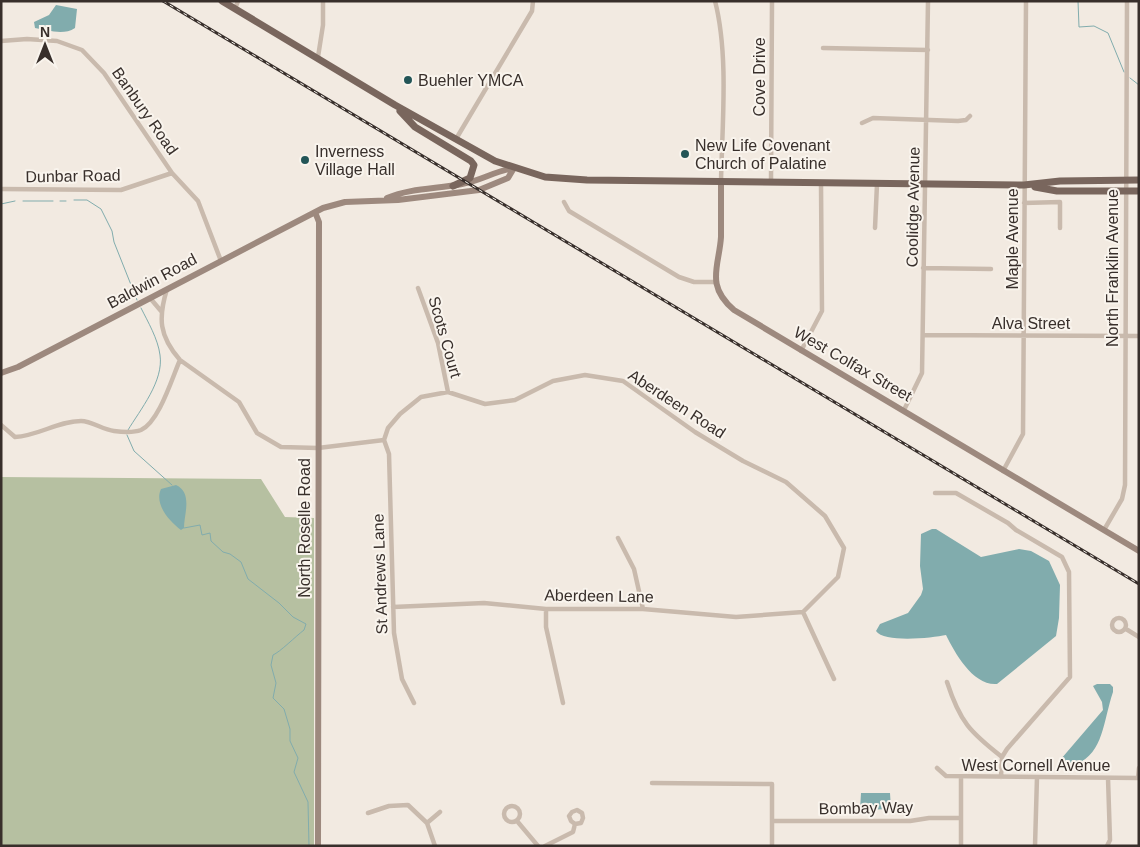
<svg xmlns="http://www.w3.org/2000/svg" width="1140" height="847" viewBox="0 0 1140 847" font-family="Arial,sans-serif">
  <style>
    .green { fill: #b6c0a1 }
    .water { fill: #81acad }
    .lines { fill: none; stroke-linecap: round; stroke-linejoin: round }
    .stream { stroke: #81acad; stroke-width: 1 }
    .street { stroke: #c9baad; stroke-width: 4.5 }
    .secondary { stroke: #9d897e; stroke-width: 6 }
    .primary { stroke: #79665d; stroke-width: 7 }
    .rail-casing { stroke: #382f2b; stroke-width: 3 }
    .rail { stroke: #f9f4ed; stroke-width: 1; stroke-dasharray: 4; stroke-linecap: butt }
    .poi-dot { fill: #235557; stroke: #f9f4ed; stroke-width: 2 }
    .labels { text-anchor: middle; dominant-baseline: central; stroke-width: 4; stroke-linejoin: round; paint-order: stroke }
    .street-label { font-size: 16px; fill: #382f2b; stroke: #f9f4ed }
    .poi-label { font-size: 16px; fill: #382f2b; stroke: #f9f4ed; text-anchor: start }
  </style>
  <rect width="100%" height="100%" fill="#f2eae1"/>
  <path class="green" d="M1,477L261,479L285,517L314,518V846H1Z"/>
  <path class="water" d="M56,5L77,9L75,28C63,36 48,30 35,28L34,22L49,15Z
    M176,485C193,493 184,514 184,528L181,530C169,521 154,504 161,489Z
    M932,529H936L981,557L1019,549L1031,551L1049,561L1060,585L1059,618L1056,636L997,684C973,686 955,653 946,635C932,638 884,643 876,631L880,624L908,613L921,595L923,589L920,566L921,534Z
    M1097,684H1110L1113,687V692C1102,724 1104,763 1063,767L1060,763L1061,759L1103,710L1102,702L1093,686Z
    M861,793H890L891,809L860,810Z"/>
  <g class="lines">
    <path class="stream" d="M1078,1L1079,27L1094,26L1108,33L1124,72
      M1130,78L1139,85
      M74,200H87L101,209L112,231L114,242L137,300
      M23,201H53
      M60,201H66
      M1,204L15,201
      M128,430C140,410 164,381 160,355C158,339 148,322 141,308
      M127,435L134,451L172,485
      M184,528L200,525L202,535L210,533L211,541L223,552L230,554L241,562L248,579L279,603L293,617L306,624L304,630C296,636 280,652 273,655L271,665L276,683L273,698L284,709L290,729V741L298,758L294,772L308,802L309,846"/>
    <path class="street" d="M715,1C729,55 722,126 721,182
      M235,9L238,1
      M1,41L27,39L57,41L82,50L104,73L172,173L198,201L221,261
      M823,48L928,50
      M318,57L323,25V1
      M862,123L873,118L958,121L966,120L970,116
      M456,139L532,11L533,1
      M771,182L772,1
      M1,189L121,190L172,173
      M564,202L569,211L679,277L694,282H717
      M1024,203L1060,202V228
      M875,228L877,184
      M923,268L991,269
      M418,288L438,343L448,392
      M167,289C158,318 159,336 180,360L239,402L257,433L281,447L318,448L384,440L388,428L400,414L421,397L448,392L485,404L515,400L553,381L585,375L623,381L695,432L743,461L786,482L825,516L844,548L838,577L803,612
      M150,298L161,311
      M923,335L1139,336
      M801,351L822,311L821,184
      M904,410L922,373L928,1
      M1,425L15,437C38,436 58,421 81,421C92,421 103,430 114,431C122,432 133,433 141,430C159,422 172,378 180,360
      M384,440L389,454L394,633L402,679L414,703
      M1003,471L1023,434L1026,1
      M935,493H956L1008,523L1016,530L1062,557L1069,572L1070,677L1007,749L1002,757L1001,777
      M1104,530L1122,499L1125,485L1127,1
      M618,538L634,569L643,609
      M393,607L484,603L546,609H643L736,617L803,612
      M546,609V627L563,703
      M803,612L834,679
      M1112 625a7 7 0 1 1 14 0a7 7 0 1 1-14 0Z
      M1126,629L1139,637
      M947,682C960,722 970,732 1002,757
      M937,768L946,776L1139,778
      M1138,778L1139,768
      M652,783L772,784V846
      M504 814a8 8 0 1 1 16 0a8 8 0 1 1-16 0Z
      M368,813L389,806L408,805L427,823L435,846
      M517,821L538,846
      M772,821H910L929,818H960
      M427,823L440,812
      M545,846L573,832L575,824L581,823L583,818L582,813L577,810L572,812L569,816L571,821L575,824
      M961,846V777
      M1035,846L1037,777
      M1107,846L1110,840L1108,778"/>
    <path class="secondary" d="M721,182C721,200 721,219 721,237C719,267 705,285 734,310L1139,551
      M387,198C411,188 437,189 462,184C480,181 495,171 514,168
      M315,212L319,222L318,846
      M1,373L18,367L323,208L345,202L398,200L479,190L508,178L514,168"/>
    <path class="primary" d="M222,1L395,105L495,161L545,177L587,180L1024,185L1060,181L1139,180
      M400,111L415,127L471,161L474,165L470,178L453,186
      M1035,187L1057,191H1139"/>
    <defs>
      <path id="rail" d="M163,1L1139,584"/>
    </defs>
    <use href="#rail" class="rail-casing"/>
    <use href="#rail" class="rail"/>
  </g>
  <g class="poi-dot">
    <circle cx="408" cy="80" r="5"/>
    <circle cx="685" cy="154" r="5"/>
    <circle cx="305" cy="160" r="5"/>
  </g>
  <g class="labels">
    <g class="street-label">
      <text transform="translate(759 77) rotate(-90)">Cove Drive</text>
      <text transform="translate(145 111) rotate(55)">Banbury Road</text>
      <text transform="translate(73 176) rotate(-1)">Dunbar Road</text>
      <text transform="translate(913 207) rotate(-89)">Coolidge Avenue</text>
      <text transform="translate(1012 239) rotate(-90)">Maple Avenue</text>
      <text transform="translate(1112 268) rotate(-90)">North Franklin Avenue</text>
      <text transform="translate(152 281) rotate(-28)">Baldwin Road</text>
      <text x="1031" y="323">Alva Street</text>
      <text transform="translate(445 337) rotate(74)">Scots Court</text>
      <text transform="translate(853 364) rotate(30)">West Colfax Street</text>
      <text transform="translate(677 404) rotate(33)">Aberdeen Road</text>
      <text transform="translate(304 528) rotate(-90)">North Roselle Road</text>
      <text transform="translate(380 574) rotate(-92)">St Andrews Lane</text>
      <text transform="translate(599 596) rotate(1)">Aberdeen Lane</text>
      <text x="1036" y="765">West Cornell Avenue</text>
      <text transform="translate(866 808) rotate(-1)">Bombay Way</text>
    </g>
    <g class="poi-label">
      <text x="418" y="80">Buehler YMCA</text>
      <text x="695" y="145">New Life Covenant<tspan x="695" dy="18">Church of Palatine</tspan></text>
      <text x="315" y="151">Inverness<tspan x="315" dy="18">Village Hall</tspan></text>
    </g>
  </g>
  <rect width="1140" height="847" fill="none" stroke="#382f2b" stroke-width="5"/>
  <g transform="translate(45 45)" stroke="#f9f4ed" stroke-width="4" paint-order="stroke">
  <path d="M0-4L9 19L0 12L-9 19Z" fill="#382f2b"/>
  <text y="-8" font-size="14" font-weight="bold" text-anchor="middle" fill="#382f2b">N</text>
  </g>
</svg>
